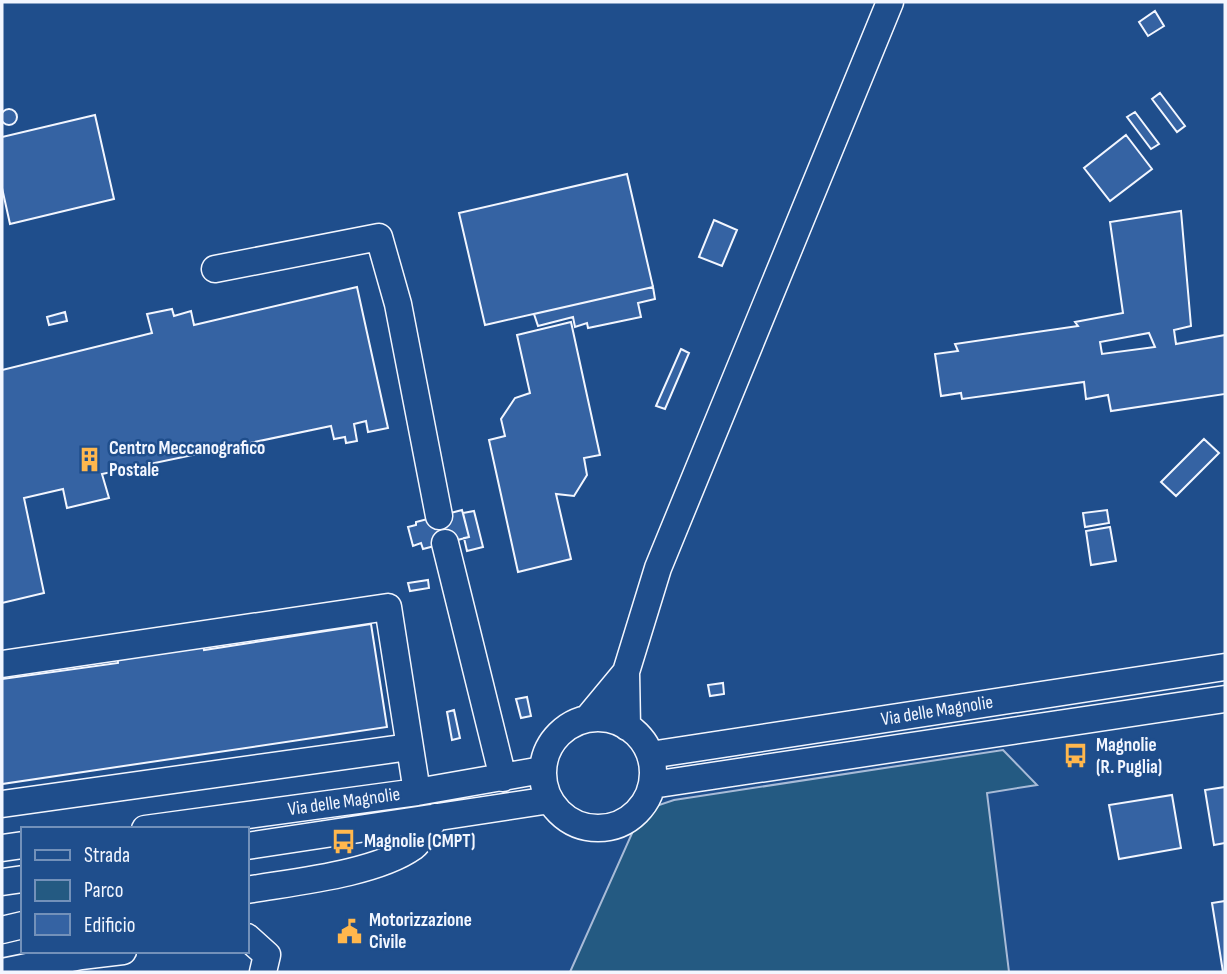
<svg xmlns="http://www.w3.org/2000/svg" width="1227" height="974" viewBox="0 0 1227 974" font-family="'Sofia Sans Condensed',sans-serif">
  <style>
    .green { fill: #245a82; stroke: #a8bbd7; stroke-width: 2 }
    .building { fill: #3563a3; stroke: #f2f6ff; stroke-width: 2; fill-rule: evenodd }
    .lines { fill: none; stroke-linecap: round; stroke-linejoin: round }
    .minor-casing { stroke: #f2f6ff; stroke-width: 29 }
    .minor { stroke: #1f4e8c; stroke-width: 26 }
    .labels { text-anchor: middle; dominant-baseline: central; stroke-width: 5; stroke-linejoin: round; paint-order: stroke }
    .poi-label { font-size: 19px; font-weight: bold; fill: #f2f6ff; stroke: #1f4e8c; text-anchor: start }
    .street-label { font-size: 19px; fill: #f2f6ff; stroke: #1f4e8c }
  </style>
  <rect width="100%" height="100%" fill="#1f4e8c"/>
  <path class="green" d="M1003,750L1037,785L987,793L1009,972H570L633,831L650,816L656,806L674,800Z"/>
  <path class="building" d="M1155,11L1164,26L1148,36L1139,22Z
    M1160,93L1185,126L1177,132L1152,99Z
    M1 117a8 8 0 1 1 16 0a8 8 0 1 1-16 0Z
    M1135,112L1159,144L1151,149L1127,117Z
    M95,115L114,199L10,224L2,188V137Z
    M1126,135L1152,169L1110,201L1084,168Z
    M627,174L653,287L485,325L459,213Z
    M1181,211L1191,326L1174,330L1176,344L1225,335V394L1111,411L1108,395L1086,399L1084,382L962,399L961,393L941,396L935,354L958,351L955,344L1078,326L1075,322L1123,313L1110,222ZM1149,333L1155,347L1102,354L1100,342Z
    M714,220L737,230L722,266L699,257Z
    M357,287L388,428L368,432L366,421L354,424L357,441L346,443L345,437L334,439L331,426L102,474L109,498L67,508L63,489L24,498L44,593L2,603V370L152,333L147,314L172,309L174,316L191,311L194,325Z
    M653,287L655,299L638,303L641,317L588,328L587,323L575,327L573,317L538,326L534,314Z
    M65,312L67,321L49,325L47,317Z
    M571,322L600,455L584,458L587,475L574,496L556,494L571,559L518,572L489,440L505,436L501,419L515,398L530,393L517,335Z
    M681,349L689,353L665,409L656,406Z
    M1204,439L1219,453L1176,496L1161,482Z
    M462,510L469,537L423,549L421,543L413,546L408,527L416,525V522Z
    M1107,510L1109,523L1085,527L1083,513Z
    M474,511L483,547L467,551L464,538L469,537L463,513Z
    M1110,527L1116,561L1091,565L1086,531Z
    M428,580L429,588L410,591L408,583Z
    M371,624L387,727L2,784V679L118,663L117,652L202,640L204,650Z
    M723,683L724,694L710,696L708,685Z
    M527,697L531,716L521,718L516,699Z
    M454,710L460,738L452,740L447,712Z
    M1225,787V843L1214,845L1205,790Z
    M1172,795L1181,848L1119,859L1109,805Z
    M1225,901V972H1223L1212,903Z"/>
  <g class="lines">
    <defs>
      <path id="minor" d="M215,269L379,237L398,304L439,516
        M445,543L503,778
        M2,664L388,607L417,792
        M543 773a55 55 0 1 1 110 0a55 55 0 1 1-110 0Z
        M587,719L626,672
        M627,727L626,672L658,568L890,2
        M650,755L1225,667
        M652,785L1225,699
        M2,804L409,747
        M145,829L417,792L542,770
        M247,846L550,800
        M2,848L23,845
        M2,882L23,879
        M247,890C293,882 375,874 413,847C422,840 429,826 436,817
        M2,930L23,925
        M247,937L267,955L263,972
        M2,972L81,956L123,951"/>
    </defs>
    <use href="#minor" class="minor-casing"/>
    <use href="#minor" class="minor"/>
  </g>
  <defs>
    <symbol id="building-bare" viewBox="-9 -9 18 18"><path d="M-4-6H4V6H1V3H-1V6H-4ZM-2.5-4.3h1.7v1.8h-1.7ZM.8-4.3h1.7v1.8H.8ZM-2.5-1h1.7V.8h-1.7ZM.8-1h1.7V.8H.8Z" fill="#ffb74d" stroke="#1f4e8c" stroke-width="2.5" paint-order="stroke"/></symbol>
    <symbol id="bus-bare" viewBox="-9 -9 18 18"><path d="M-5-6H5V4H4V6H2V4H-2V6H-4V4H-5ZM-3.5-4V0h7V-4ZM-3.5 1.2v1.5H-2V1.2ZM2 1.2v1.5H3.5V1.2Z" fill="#ffb74d" stroke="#1f4e8c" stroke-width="2.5" paint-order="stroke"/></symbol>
    <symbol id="civic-bare" viewBox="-9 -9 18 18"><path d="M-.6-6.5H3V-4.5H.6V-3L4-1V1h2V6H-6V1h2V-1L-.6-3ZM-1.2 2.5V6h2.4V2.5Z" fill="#ffb74d" stroke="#1f4e8c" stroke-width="2.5" paint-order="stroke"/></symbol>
  </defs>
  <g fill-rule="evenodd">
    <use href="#building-bare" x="72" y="442" width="35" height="35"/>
    <use href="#bus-bare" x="1058" y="738" width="35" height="35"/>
    <use href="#bus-bare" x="326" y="824" width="35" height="35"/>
    <use href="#civic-bare" x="332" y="914" width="35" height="35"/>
  </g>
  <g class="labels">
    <g class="poi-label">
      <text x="109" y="448">Centro Meccanografico<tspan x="109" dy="22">Postale</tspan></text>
      <text x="1096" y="745">Magnolie<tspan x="1096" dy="22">(R. Puglia)</tspan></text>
      <text x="364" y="841">Magnolie (CMPT)</text>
      <text x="369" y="920">Motorizzazione<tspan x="369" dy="22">Civile</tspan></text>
    </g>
    <g class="street-label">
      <text transform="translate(937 711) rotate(-9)">Via delle Magnolie</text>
      <text transform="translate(344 802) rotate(-8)">Via delle Magnolie</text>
    </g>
  </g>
  <rect width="1227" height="974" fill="none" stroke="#f2f6ff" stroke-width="7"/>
  <rect x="21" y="827" width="228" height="126" fill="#1f4e8c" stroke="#7391ba" stroke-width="2"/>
  <rect x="35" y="850" width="35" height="10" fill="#1f4e8c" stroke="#7391ba" stroke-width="2"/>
  <text x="84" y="862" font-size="21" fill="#f2f6ff">Strada</text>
  <rect x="35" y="880" width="35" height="21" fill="#245a82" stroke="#7391ba" stroke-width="2"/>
  <text x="84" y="897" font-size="21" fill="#f2f6ff">Parco</text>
  <rect x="35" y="914" width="35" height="21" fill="#3563a3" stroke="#7391ba" stroke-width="2"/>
  <text x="84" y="932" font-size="21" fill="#f2f6ff">Edificio</text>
</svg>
